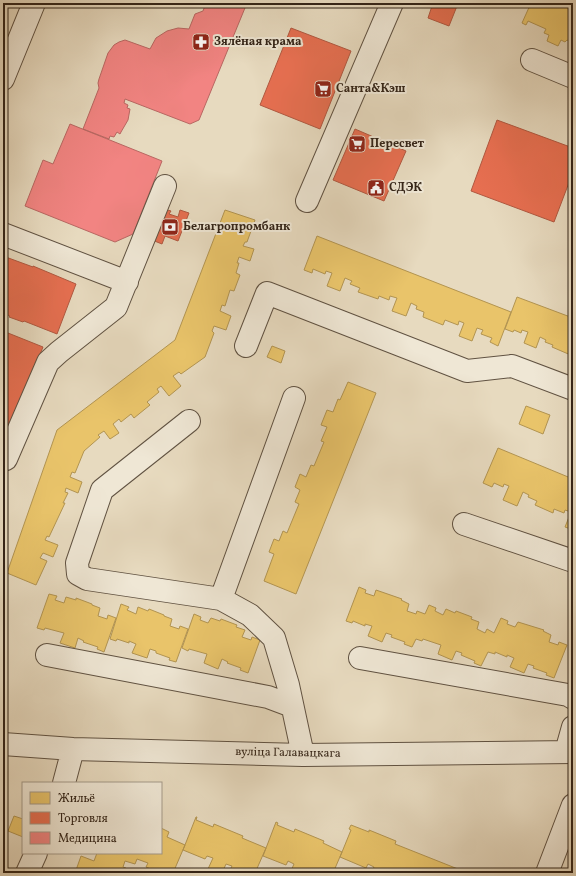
<svg xmlns="http://www.w3.org/2000/svg" width="576" height="876" viewBox="0 0 576 876" font-family="Vollkorn,serif">
  <style>
    .homes { fill: #e9c46a; stroke: #b29451 }
    .shops { fill: #e76f51; stroke: #b15840 }
    .health { fill: #f28482; stroke: #b96762 }
    .lines { fill: none; stroke-linecap: round; stroke-linejoin: round }
    .minor-casing { stroke: #605242; stroke-width: 24 }
    .minor { stroke: #efe7d5; stroke-width: 22 }
    .labels { text-anchor: middle; dominant-baseline: central; stroke-width: 4; stroke-linejoin: round; paint-order: stroke }
    .poi-label { font-size: 12px; font-weight: bold; fill: #332418; stroke: #efe7d5; text-anchor: start }
    .street-label { font-size: 12px; fill: #332418; stroke: #efe7d5 }
  </style>
  <rect width="100%" height="100%" fill="#e7dabf"/>
  <filter id="stains"><feTurbulence type="fractalNoise" baseFrequency=".005" numOctaves="4"/><feColorMatrix values="0 0 0 0 .2 0 0 0 0 .09 0 0 0 0 .02 0 0 0 .5 -.17"/></filter>
  <radialGradient id="worn" r=".72"><stop offset=".6" stop-color="#630" stop-opacity="0"/><stop offset="1" stop-color="#630" stop-opacity=".3"/></radialGradient>
  <path class="homes" d="M531,3H573V43L567,40L565,42L561,40L558,46L547,41L549,35L544,33L546,29L528,21L526,25L522,23Z
    M225,210L255,220L247,242H245L243,246L254,249L250,261L239,257L237,263H239L236,273L240,275L234,291L230,290L225,306L222,305L220,311L231,316L226,330L214,326L212,331L214,333L205,357L181,374L179,372L173,376L181,386L169,396L161,386L157,389L159,392L147,402L150,405L134,418L131,414L121,422L119,419L113,424L119,433L110,439L104,431L98,435L100,437L84,451L75,473L72,472L70,477L82,482L78,493L66,488L65,492L68,493L63,503H65L49,537L47,536L45,540L58,545L53,557L43,553L40,558L47,561L36,585L7,573L57,430L175,340Z
    M317,236L511,312L498,346L490,342L492,338L481,334L483,330L477,328L472,341L459,336L464,323L459,321L458,325L445,320L443,325L423,317L424,312L416,309L417,306L411,303L406,316L392,311L397,298L390,296L389,300L379,296L378,299L358,292L360,288L350,284L352,281L345,278L340,291L327,286L332,273L326,271L325,274L313,269L312,273L304,270Z
    M517,297L573,318V356L552,347L553,345L545,342L546,340L540,337L536,348L524,343L528,332L522,330L521,333L514,330L513,332L505,329Z
    M272,346L285,351L281,363L267,357Z
    M348,382L376,393L296,594L264,581L274,554L269,552L274,539L279,541L283,531L287,533L299,504L295,502L300,490L295,487L300,474L306,477L311,465L314,466L324,442L321,441L327,427L321,425L327,410L333,412L338,399L340,400Z
    M526,406L550,415L543,434L519,424Z
    M498,448L573,479V530L565,527L571,512L565,510L564,513L554,509L553,513L535,505L537,501L528,497L529,495L523,492L517,506L503,500L509,486L504,484L503,487L494,483L492,487L483,483Z
    M359,587L366,590L365,593L374,596L376,590L402,599L401,600L409,604L407,611L416,614L417,611L425,614L429,605L436,608L435,611L443,615L446,609L455,613L456,611L472,617L471,619L479,622L477,629L485,633L487,629L494,633L501,618L508,621L507,624L515,627L518,622L544,630L543,631L551,635L549,642L558,645L559,642L567,645L554,678L546,675L547,673L533,668L534,666L528,664L524,673L510,667L514,658L507,655V657L495,652V654L488,652L481,666L474,663L475,661L461,655L462,653L456,651L452,660L438,654L441,645L423,639L422,641L416,639L412,647L404,644L405,642L391,637L392,635L386,633L382,642L368,636L372,626L365,624V626L353,621L352,623L346,621Z
    M49,594L57,596L55,600L64,603L66,597L76,600V598L92,604V605L100,608L98,616L107,619L108,615L116,618L104,652L97,649L98,647L83,642L84,641L78,638L75,648L60,643L64,633L45,628L44,630L37,628Z
    M121,604L129,607L127,610L136,614L138,607L148,611L149,609L164,615V616L172,619L170,626L179,629L180,626L188,629L176,662L169,660L170,658L156,653V651L150,649L147,658L132,653L136,644L129,641V643L117,639L116,641L110,639Z
    M194,614L201,617L200,620L208,623L211,618L220,621L221,619L237,625L236,627L245,630L242,637L251,640L252,637L260,640L248,673L240,670L241,668L227,663L228,662L222,659L218,669L204,663L207,654L189,649L188,651L182,648Z
    M14,816L23,819V837L8,831Z
    M196,817H197L196,820L213,827L214,824L243,836L242,838L266,848L255,873H237L230,870L232,866L226,864L222,873H217L208,869L213,858L207,856L205,859L183,850Z
    M276,822L278,823L277,825L294,832L295,829L324,841L323,843L342,852L333,873H312V872L307,869L305,873H290L294,864L288,861L286,865L263,856Z
    M351,825L369,832V830L396,841L395,844L468,873H371L374,867L368,864L366,868L340,857L351,830L349,829Z
    M161,828L169,832L167,837L185,845L173,873H160L146,867L148,863L137,859L135,864L125,861L123,867L126,868L124,873L112,872L111,873H75L81,856L94,861L97,853H161Z"/>
  <path class="shops" d="M433,3H450L457,6L449,26L428,18Z
    M291,28L351,51L320,129L260,105Z
    M497,120L573,148V172L554,222L471,191Z
    M355,129L406,151L384,201L333,180Z
    M164,209L171,211L169,214L178,217L180,210L189,213L178,241L165,236L162,244L152,240Z
    M3,256L33,267V266L76,284L57,334L24,321L23,322L9,317L10,316L3,313Z
    M3,331L43,347L9,430L3,427Z"/>
  <path class="health" d="M206,3H247L199,120L190,124L125,99L124,103L128,105L127,108L130,109L128,120L121,132L120,134L117,132L114,137L110,136L109,139L83,129L99,88L98,83L99,79L108,53L114,45L119,42L125,40L150,49L156,38L167,31L178,28L189,29L195,14L203,11Z
    M70,124L162,161L133,234L115,242L25,206L43,160L53,164Z"/>
  <g class="lines">
    <defs>
      <path id="minor" d="M532,60L573,77
        M3,79L34,3
        M307,201L392,3
        M3,234L127,282
        M246,346L267,293L467,371L512,366L573,389
        M189,421L102,490L77,563L78,574L87,579L221,599L250,615L274,638L288,685L303,755
        M6,459L48,362L59,352L116,307L165,186
        M464,524L573,561
        M221,599L294,398
        M47,655L268,697L292,706
        M360,658L568,695L573,698
        M3,744L73,749L303,755L573,752
        M566,752L573,727
        M64,783L73,749
        M27,873L36,853
        M547,873L573,805"/>
    </defs>
    <use href="#minor" class="minor-casing"/>
    <use href="#minor" class="minor"/>
  </g>
  <defs>
    <symbol id="pharmacy-square" viewBox="-11 -11 22 22"><rect x="-9" y="-9" width="18" height="18" rx="4" fill="#8f2418" stroke="#efe7d5"/><path d="M-2-6h4v4h4v4h-4v4h-4v-4h-4v-4h4Z" fill="#fff"/></symbol>
    <symbol id="supermarket-square" viewBox="-11 -11 22 22"><rect x="-9" y="-9" width="18" height="18" rx="4" fill="#8f2418" stroke="#efe7d5"/><path d="M-6-5.5h2.5l.6 2H6L4.5 2H-2.5L-4.4-4H-6ZM-1.5 3.2a1.3 1.3 0 1 0 .1 0ZM3 3.2a1.3 1.3 0 1 0 .1 0Z" fill="#fff"/></symbol>
    <symbol id="civic-square" viewBox="-11 -11 22 22"><rect x="-9" y="-9" width="18" height="18" rx="4" fill="#8f2418" stroke="#efe7d5"/><path d="M-.6-6.5H3V-4.5H.6V-3L4-1V1h2V6H-6V1h2V-1L-.6-3ZM-1.2 2.5V6h2.4V2.5Z" fill="#fff"/></symbol>
    <symbol id="bank-square" viewBox="-11 -11 22 22"><rect x="-9" y="-9" width="18" height="18" rx="4" fill="#8f2418" stroke="#efe7d5"/><path d="M-6-4H6V4H-6ZM0-2.3a2.3 2.3 0 1 0 0 4.6a2.3 2.3 0 1 0 0-4.6Z" fill="#fff"/></symbol>
  </defs>
  <g fill-rule="evenodd">
    <use href="#pharmacy-square" x="191" y="32" width="20" height="20"/>
    <use href="#supermarket-square" x="313" y="79" width="20" height="20"/>
    <use href="#supermarket-square" x="347" y="134" width="20" height="20"/>
    <use href="#civic-square" x="366" y="178" width="20" height="20"/>
    <use href="#bank-square" x="160" y="217" width="20" height="20"/>
  </g>
  <g class="labels">
    <g class="poi-label">
      <text x="214" y="42">Зялёная крама</text>
      <text x="336" y="89">Санта&amp;Кэш</text>
      <text x="370" y="144">Пересвет</text>
      <text x="389" y="188">СДЭК</text>
      <text x="183" y="227">Белагропромбанк</text>
    </g>
    <g class="street-label">
      <text transform="translate(288 753) rotate(1)">вуліца Галавацкага</text>
    </g>
  </g>
  <rect width="576" height="876" fill="none" stroke="#e7dabf" stroke-width="16"/>
  <rect x="4" y="4" width="568" height="868" fill="none" stroke="#332418" stroke-width="2"/>
  <rect x="8" y="8" width="560" height="860" fill="none" stroke="#332418"/>
  <rect x="22" y="782" width="140" height="72" fill="#efe7d5" stroke="#a49989"/>
  <rect x="30" y="792" width="20" height="12" fill="#e9c46a" stroke="#a49989"/>
  <text x="58" y="802" font-size="12" fill="#332418">Жильё</text>
  <rect x="30" y="812" width="20" height="12" fill="#e76f51" stroke="#a49989"/>
  <text x="58" y="822" font-size="12" fill="#332418">Торговля</text>
  <rect x="30" y="832" width="20" height="12" fill="#f28482" stroke="#a49989"/>
  <text x="58" y="842" font-size="12" fill="#332418">Медицина</text>
  <rect width="100%" height="100%" filter="url(#stains)"/>
  <rect width="100%" height="100%" fill="url(#worn)"/>
</svg>
